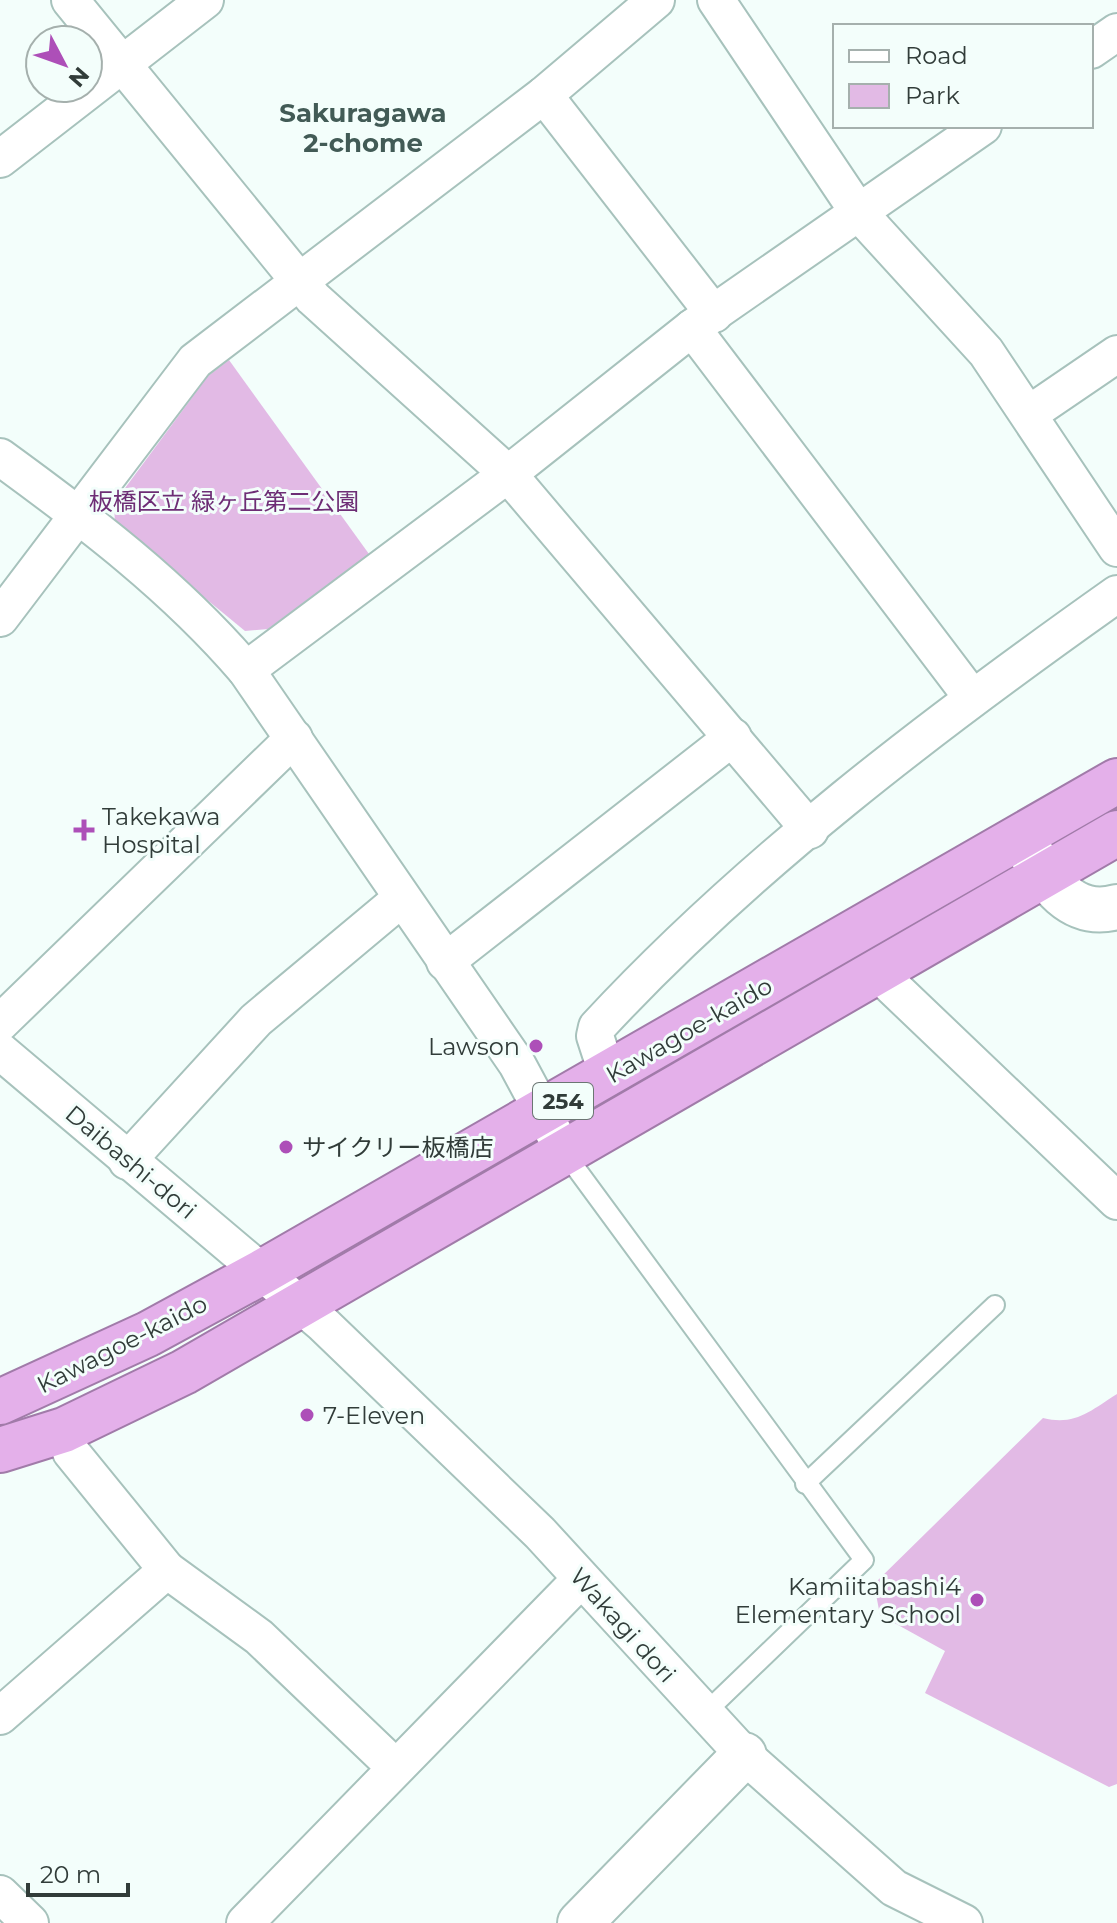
<svg xmlns="http://www.w3.org/2000/svg" width="1117" height="1923" viewBox="0 0 1117 1923" font-family="Montserrat,'Noto Sans JP',sans-serif">
<style>
.green{fill:#e2bae5}
.lines{fill:none;stroke-linecap:round;stroke-linejoin:round}
.service-casing{stroke:#a7c2bc;stroke-width:22}
.minor-casing{stroke:#a7c2bc;stroke-width:40}
.tertiary-casing{stroke:#a7c2bc;stroke-width:48}
.trunk-casing{stroke:#a17ba9;stroke-width:48}
.service{stroke:#fff;stroke-width:18}
.minor{stroke:#fff;stroke-width:36}
.tertiary{stroke:#fff;stroke-width:44}
.trunk{stroke:#e4b0ea;stroke-width:44}
.poi-dot{fill:#ad4fb8;stroke:#f3fefb;stroke-width:3}
.labels{text-anchor:middle;dominant-baseline:central;stroke-width:6;stroke-linejoin:round;paint-order:stroke}
.shield{fill:#f3fefb;stroke:#6b7673;stroke-width:2}
.shield-label{font-size:22px;font-weight:bold;fill:#313c39}
.park-label{font-size:24px;fill:#6d2d75;stroke:#f3fefb}
.poi-label{font-size:24px;fill:#313c39;stroke:#f3fefb;text-anchor:start}
.street-label{font-size:24px;fill:#313c39;stroke:#f3fefb}
.neighbourhood-label{font-size:26px;font-weight:bold;fill:#425b56;stroke:#f3fefb}
</style>
<rect width="100%" height="100%" fill="#f3fefb"/>
<!-- green -->
<g class="green">
<polygon points="229,360 369,554 268,629 245,631 115,524 114,503 208,376"/>
<path d="M1117,1394V1784L1109,1787L925,1693L945,1651L880,1615L874,1584L1043,1418C1075,1426 1090,1411 1117,1394Z"/>
</g>
<g class="lines">
<defs>
<g id="service">
<polyline points="564,1152 864,1560 704,1714"/>
<polyline points="805,1484 995,1305"/>
</g>
<g id="minor">
<polyline points="70,0 313,298 508,474 810,830"/>
<polyline points="716,0 859,213 986,352 1117,548"/>
<polyline points="1091,50 1117,32"/>
<polyline points="544,95 714,314"/>
<polyline points="0,159 205,0"/>
<polyline points="692,328 971,696"/>
<polyline points="1029,414 1117,354"/>
<path d="M0,457C88,521 175,587 246,670L517,1064L554,1133"/>
<polyline points="0,618 195,361 544,95 656,0"/>
<polyline points="246,670 508,474 692,328 983,126"/>
<polyline points="445,962 733,737"/>
<polyline points="877,972 1117,1201"/>
<polyline points="0,1023 294,738"/>
<polyline points="0,1051 323,1324 540,1533 744,1755 894,1888 964,1923"/>
<path d="M608,1076L595,1036L597,1027C748,864 936,722 1117,594"/>
<polyline points="127,1161 256,1020 402,898"/>
<polyline points="167,1570 259,1637 395,1767"/>
<polyline points="0,1716 167,1570 71,1452 64,1430"/>
<polyline points="0,1894 30,1923"/>
<polyline points="245,1923 581,1579"/>
</g>
<g id="tertiary">
<path d="M1024,842C1046,878 1069,920 1117,907"/>
<polyline points="580,1923 744,1755"/>
</g>
<g id="trunk">
<polyline points="0,1402 148,1334 262,1272 1117,781"/>
<polyline points="0,1450 64,1430 184,1372 1117,833"/>
</g>
</defs>
<!-- service casing -->
<use href="#service" class="service-casing"/>
<!-- minor casing -->
<use href="#minor" class="minor-casing"/>
<!-- tertiary casing -->
<use href="#tertiary" class="tertiary-casing"/>
<!-- trunk casing -->
<use href="#trunk" class="trunk-casing"/>
<!-- service -->
<use href="#service" class="service"/>
<!-- minor -->
<use href="#minor" class="minor"/>
<!-- tertiary -->
<use href="#tertiary" class="tertiary"/>
<!-- trunk -->
<use href="#trunk" class="trunk"/>
</g>
<!-- markers -->
<g class="poi-dot">
<path d="M80 818h8v8h8v8h-8v8h-8v-8h-8v-8h8z"/>
<circle cx="536" cy="1046" r="8"/>
<circle cx="286" cy="1147" r="8"/>
<circle cx="307" cy="1415" r="8"/>
<circle cx="977" cy="1600" r="8"/>
</g>
<g class="labels">
<!-- shield labels -->
<rect class="shield" x="533" y="1083" width="60" height="36" rx="6"/>
<g class="shield-label">
<text x="563" y="1101">254</text>
</g>
<!-- park labels -->
<g class="park-label">
<text x="224" y="501">板橋区立 緑ヶ丘第二公園</text>
</g>
<!-- poi labels -->
<g class="poi-label">
<text x="102" y="816">Takekawa<tspan x="102" dy="28">Hospital</tspan></text>
<text x="520" y="1046" text-anchor="end">Lawson</text>
<text x="302" y="1147">サイクリー板橋店</text>
<text x="323" y="1415">7-Eleven</text>
<text x="961" y="1586" text-anchor="end">Kamiitabashi4<tspan x="961" dy="28">Elementary School</tspan></text>
</g>
<!-- street labels -->
<g class="street-label">
<text transform="translate(689 1030) rotate(-30)">Kawagoe-kaido</text>
<text transform="translate(131 1162) rotate(40)">Daibashi-dori</text>
<text transform="translate(122 1344) rotate(-27)">Kawagoe-kaido</text>
<text transform="translate(623 1625) rotate(48)">Wakagi dori</text>
</g>
<!-- neighbourhood labels -->
<g class="neighbourhood-label">
<text x="363" y="113">Sakuragawa<tspan x="363" dy="30">2-chome</tspan></text>
</g>
</g>
<!-- legend -->
<rect x="833" y="24" width="260" height="104" fill="#f3fefb" stroke="#a5b0ad" stroke-width="2"/>
<rect x="849" y="50" width="40" height="12" fill="#ffffff" stroke="#a5b0ad" stroke-width="2"/>
<text x="905" y="64" font-size="24" fill="#313c39">Road</text>
<rect x="849" y="84" width="40" height="24" fill="#e2bae5" stroke="#a5b0ad" stroke-width="2"/>
<text x="905" y="104" font-size="24" fill="#313c39">Park</text>
<!-- north arrow -->
<g transform="translate(64 64) rotate(131)"><circle r="38" fill="#f3fefb" stroke="#a5b0ad" stroke-width="2"/>
<path d="M0-6L14 30L0 20L-14 30Z" fill="#ad4fb8"/>
<text y="-12" font-size="22" font-weight="bold" text-anchor="middle" fill="#313c39">N</text>
</g>
<!-- scale -->
<path d="M28 1883v12h100v-12" fill="none" stroke="#313c39" stroke-width="4"/>
<text x="40" y="1883" font-size="24" fill="#313c39" stroke="#f3fefb" stroke-width="6" paint-order="stroke">20 m</text>
</svg>
